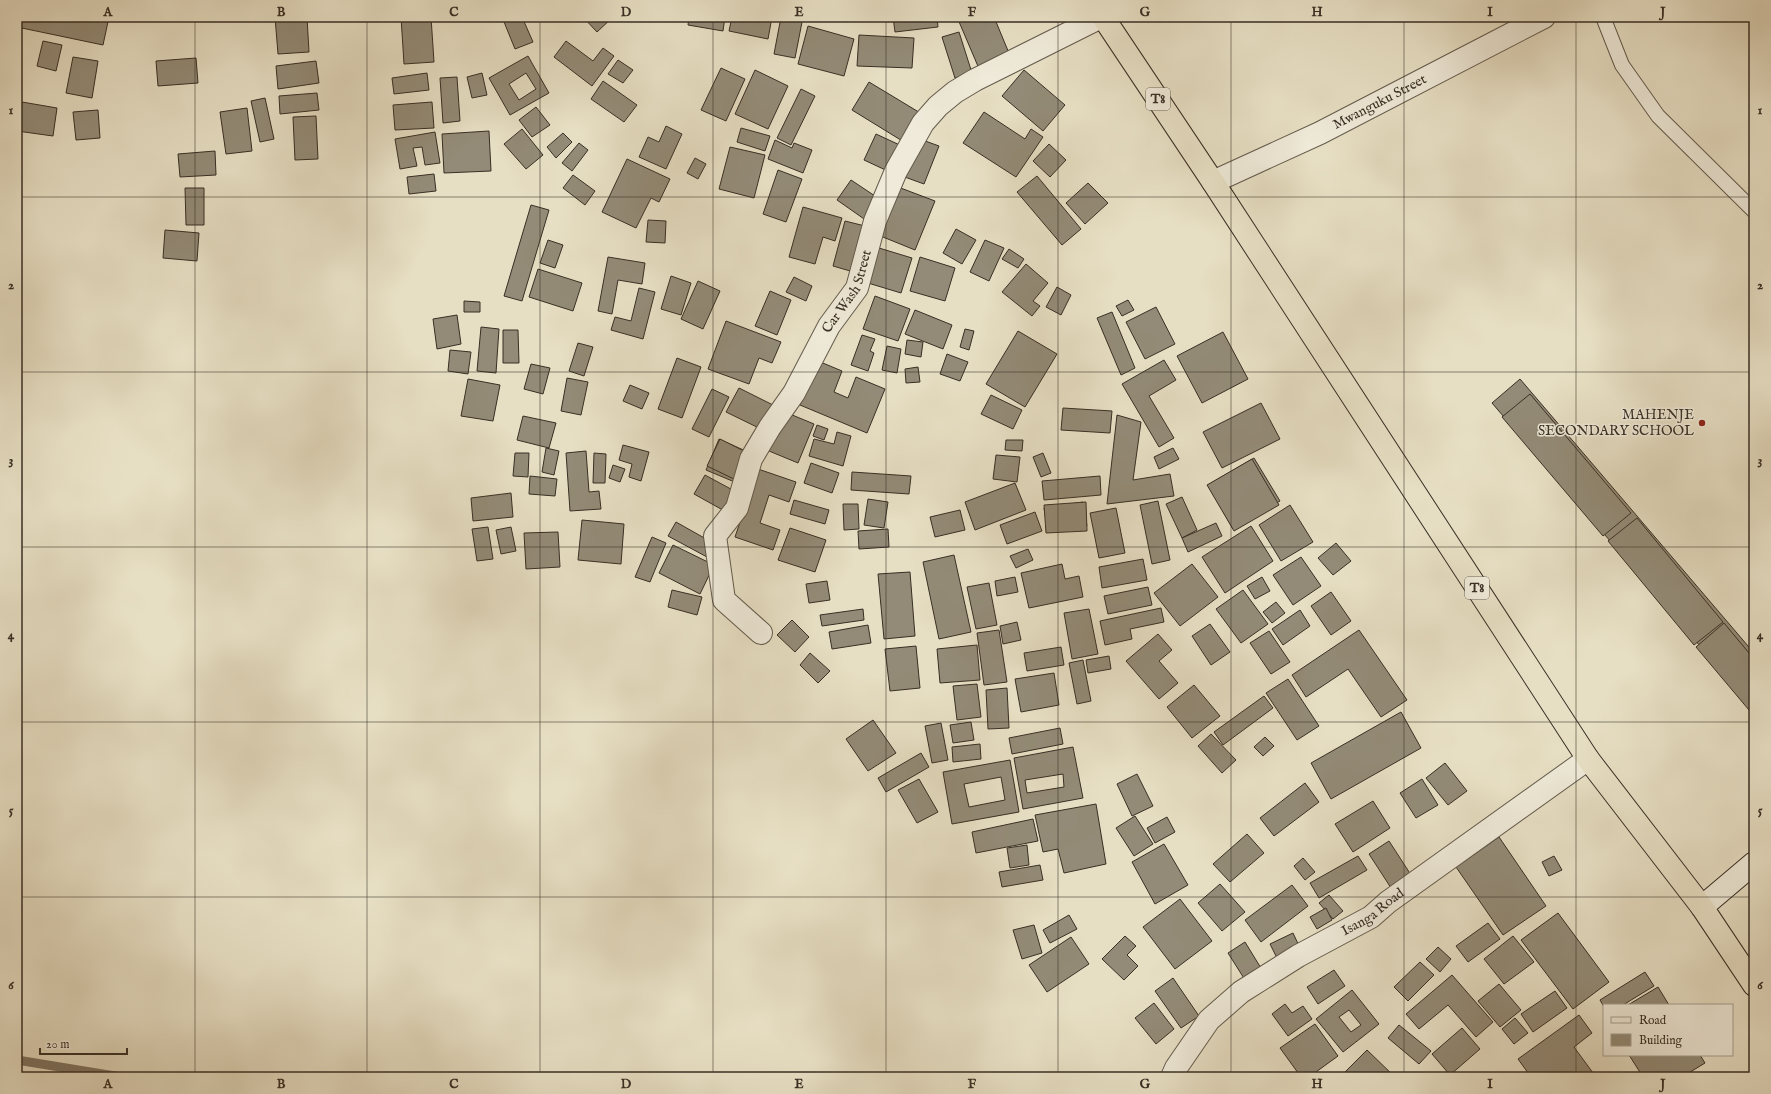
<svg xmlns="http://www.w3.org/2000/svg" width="1771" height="1094" viewBox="0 0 1771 1094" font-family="'IM FELL English',serif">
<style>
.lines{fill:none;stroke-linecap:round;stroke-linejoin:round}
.stream{stroke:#7e7564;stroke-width:9}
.building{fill:#938b77;stroke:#382f24;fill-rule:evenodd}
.lane-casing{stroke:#645b4c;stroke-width:16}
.street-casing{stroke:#645b4c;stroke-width:24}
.secondary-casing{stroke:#382f24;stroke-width:24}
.highway-casing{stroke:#382f24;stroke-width:24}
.lane{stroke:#efead9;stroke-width:14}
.street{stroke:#efead9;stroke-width:22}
.secondary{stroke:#efead9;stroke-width:22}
.highway{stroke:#e7dfc4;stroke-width:22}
.grid{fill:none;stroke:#382f24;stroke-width:1;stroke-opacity:0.55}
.poi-dot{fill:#8f2418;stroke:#efead9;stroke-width:1.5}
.labels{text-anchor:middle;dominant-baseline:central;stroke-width:3;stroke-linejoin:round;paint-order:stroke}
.shield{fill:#efead9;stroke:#6f675a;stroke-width:1}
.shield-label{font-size:13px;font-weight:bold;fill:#382f24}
.street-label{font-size:14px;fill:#382f24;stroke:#efead9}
.poi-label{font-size:14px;fill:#382f24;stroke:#efead9;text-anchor:end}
.neatline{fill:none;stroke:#382f24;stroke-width:1.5}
.grid-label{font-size:13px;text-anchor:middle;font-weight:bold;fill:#382f24}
</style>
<rect width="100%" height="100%" fill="#e7dfc4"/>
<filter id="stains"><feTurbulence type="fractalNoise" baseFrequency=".005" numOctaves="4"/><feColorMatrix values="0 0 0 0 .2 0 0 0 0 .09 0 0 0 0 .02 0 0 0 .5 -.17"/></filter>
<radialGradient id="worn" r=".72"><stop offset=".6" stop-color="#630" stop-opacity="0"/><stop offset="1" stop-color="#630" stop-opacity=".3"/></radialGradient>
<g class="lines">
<!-- stream -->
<polyline class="stream" points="17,1060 121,1077"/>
</g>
<!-- building -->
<g class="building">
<polygon points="17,17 109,17 103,45 17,27"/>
<polygon points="275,17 307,17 309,52 278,54"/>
<polygon points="401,17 431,17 434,62 404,64"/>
<polygon points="502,17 522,17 533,42 515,49"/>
<polygon points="583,17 613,17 597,32"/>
<polygon points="689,17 725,17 723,31 688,25"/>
<polygon points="732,17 772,17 768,39 729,31"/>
<polygon points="781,17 803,17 795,58 774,54"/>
<polygon points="893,17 937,17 938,27 895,32"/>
<polygon points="957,17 994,17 1011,58 980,71"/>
<polygon points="808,26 854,39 844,76 798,64"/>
<polygon points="959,32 972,73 955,78 942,37"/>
<polygon points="859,35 914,38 912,68 857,66"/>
<polygon points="43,41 62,45 56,71 37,66"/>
<polygon points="566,41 593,61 603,48 614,56 592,86 554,57"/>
<path d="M528,56L549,93L510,115L489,78ZM526,73L536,89L519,100L509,84Z"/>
<polygon points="73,57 98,61 92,98 66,93"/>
<polygon points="196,58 198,83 158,86 156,61"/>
<polygon points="618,60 633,70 623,83 608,74"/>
<polygon points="316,61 319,83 278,89 276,66"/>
<polygon points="721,68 745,79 726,121 701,110"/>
<polygon points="755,70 788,86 768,129 735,114"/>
<polygon points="1024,70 1065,105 1043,131 1002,96"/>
<polygon points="427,73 429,90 394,94 392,78"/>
<polygon points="482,73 487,95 472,98 467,77"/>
<polygon points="457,77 460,121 443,123 440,78"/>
<polygon points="603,81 637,105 624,122 591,99"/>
<polygon points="869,82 922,114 904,142 852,110"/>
<polygon points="801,89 815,96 791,145 777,138"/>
<polygon points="317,93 319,110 280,114 279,96"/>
<polygon points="265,98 274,139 260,142 251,101"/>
<polygon points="22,102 57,108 53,136 17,131"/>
<polygon points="432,102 434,128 395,130 393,105"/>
<polygon points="536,107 550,125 532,137 519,120"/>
<polygon points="247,108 252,151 226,154 220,112"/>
<polygon points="98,110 100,138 76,140 73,112"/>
<polygon points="984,112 1025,139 1031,129 1043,137 1016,177 963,143"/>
<polygon points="316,116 318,159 295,160 293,117"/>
<polygon points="666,126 682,134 666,169 639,157 648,137 659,142"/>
<polygon points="741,128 770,136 765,151 737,142"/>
<polygon points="522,129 543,155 526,169 504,144"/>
<polygon points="489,131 491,171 444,173 442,134"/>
<polygon points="435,132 440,163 425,165 422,147 413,148 417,166 400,169 395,139"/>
<polygon points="563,133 572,142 556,158 547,147"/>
<polygon points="876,134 904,147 892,173 864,160"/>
<polygon points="917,138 939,146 924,184 902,176"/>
<polygon points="775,140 792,148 794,143 812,150 803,173 768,159"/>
<polygon points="579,143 588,150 572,171 562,163"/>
<polygon points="1049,144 1066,160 1050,177 1033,161"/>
<polygon points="730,147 765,155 754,198 719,189"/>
<polygon points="215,151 216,175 180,177 178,154"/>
<polygon points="695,158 706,164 698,179 687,173"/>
<polygon points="627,159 670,179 659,202 651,198 636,228 602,212"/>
<polygon points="778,170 802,179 786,222 763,214"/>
<polygon points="434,174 436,191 409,194 407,177"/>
<polygon points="573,175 595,191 585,205 563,188"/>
<polygon points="1037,176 1081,229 1062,245 1017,192"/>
<polygon points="851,180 881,200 867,221 837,200"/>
<polygon points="1088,183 1108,203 1085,224 1066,203"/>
<polygon points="898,187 935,201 915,250 878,235"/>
<polygon points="185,188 204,188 204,225 186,225"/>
<polygon points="531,205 549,210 522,301 504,296"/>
<polygon points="803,207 842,218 835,241 823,237 815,264 789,257"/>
<polygon points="648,220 666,221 665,243 646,242"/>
<polygon points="845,221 869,227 857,273 833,266"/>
<polygon points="956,229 976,240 962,264 943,253"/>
<polygon points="165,230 199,233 197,261 163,258"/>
<polygon points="548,240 563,245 555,268 540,263"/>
<polygon points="985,240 1004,248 989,281 970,272"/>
<polygon points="879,248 912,258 901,293 868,283"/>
<polygon points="1009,249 1024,259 1018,268 1002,259"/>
<polygon points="608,257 645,263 642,284 618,280 612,314 598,311"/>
<polygon points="920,257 955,268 945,301 910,291"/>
<polygon points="1026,264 1048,283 1033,301 1040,306 1032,316 1002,292"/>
<polygon points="538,269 582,283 573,311 529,297"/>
<polygon points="671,276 691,283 681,315 661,309"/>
<polygon points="794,277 812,286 806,301 786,292"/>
<polygon points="698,281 720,291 703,329 681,319"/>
<polygon points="1057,287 1071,295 1061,315 1046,307"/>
<polygon points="639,288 655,292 643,339 611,330 615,317 631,321"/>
<polygon points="770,291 791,300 777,335 755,326"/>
<polygon points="875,296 910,309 898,341 863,329"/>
<polygon points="1128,300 1134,310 1122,316 1116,306"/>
<polygon points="464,301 480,302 480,312 464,312"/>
<polygon points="1156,307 1175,344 1145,359 1126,322"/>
<polygon points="915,310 952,325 943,349 905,334"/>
<polygon points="1112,312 1135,368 1121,375 1097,318"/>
<polygon points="457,315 461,344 437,349 433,319"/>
<polygon points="726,321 781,342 772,363 759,358 749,384 708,369"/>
<polygon points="481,327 499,329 496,373 477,371"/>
<polygon points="965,329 974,331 969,350 960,347"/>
<polygon points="503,330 518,330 519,363 503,363"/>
<polygon points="1018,331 1057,354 1025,407 986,384"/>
<polygon points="1223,332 1248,379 1202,403 1177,356"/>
<polygon points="862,335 875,339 870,351 874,353 868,371 851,365"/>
<polygon points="907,340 923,342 921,357 905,354"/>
<polygon points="578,343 593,347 584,376 569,371"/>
<polygon points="887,346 901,349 897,373 882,370"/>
<polygon points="450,350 471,352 468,374 448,371"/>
<polygon points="947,354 968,362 960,381 940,374"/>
<polygon points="677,358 701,367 682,418 658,409"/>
<polygon points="1164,360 1176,380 1149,396 1174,438 1159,447 1122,384"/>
<polygon points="818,361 842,371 834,392 848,398 856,377 885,389 867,433 800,405"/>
<polygon points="531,364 550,368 543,394 524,389"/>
<polygon points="918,367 920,382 906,383 905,369"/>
<polygon points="567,378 588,382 581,415 561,411"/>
<polygon points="468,379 500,385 493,421 461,416"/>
<polygon points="1520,379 1754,653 1754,709 1492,403"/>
<polygon points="630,385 649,393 642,409 623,401"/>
<polygon points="739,388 775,406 763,430 726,412"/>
<polygon points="712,389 729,397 709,437 692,429"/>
<polygon points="1530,394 1631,513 1603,536 1502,417"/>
<polygon points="991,395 1022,410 1013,429 981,414"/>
<polygon points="1261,403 1280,439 1222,468 1203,432"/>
<polygon points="1063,408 1112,411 1110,433 1061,430"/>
<polygon points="785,412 814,424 798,463 769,451"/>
<polygon points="1117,415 1141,422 1133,480 1170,474 1174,496 1107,504"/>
<polygon points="523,416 556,423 549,448 517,440"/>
<polygon points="817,425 828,429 824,440 813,436"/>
<polygon points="837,432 851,436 843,466 809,456 814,439 834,444"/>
<polygon points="719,439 750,453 737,483 706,470"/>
<polygon points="720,439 750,454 736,480 707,466"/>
<polygon points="1006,440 1023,440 1022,451 1005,450"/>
<polygon points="623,445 649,452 641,481 629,477 632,464 619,460"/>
<polygon points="546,448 559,451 554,475 542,472"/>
<polygon points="1173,448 1179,459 1159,469 1154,457"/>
<polygon points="586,451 589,492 599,491 601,509 570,511 566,453"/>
<polygon points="515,453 529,453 528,477 513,476"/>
<polygon points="594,453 606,454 605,483 593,483"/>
<polygon points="1043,453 1051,473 1041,477 1033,457"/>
<polygon points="996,455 1020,457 1017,482 993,479"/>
<polygon points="1254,458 1280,501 1233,529 1208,485"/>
<polygon points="1252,459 1279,505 1234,531 1207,485"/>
<polygon points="811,463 839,473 832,493 804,483"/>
<polygon points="613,465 625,469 620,482 609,478"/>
<polygon points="758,469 796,482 789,502 769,495 760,523 780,530 773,550 735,537"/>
<polygon points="852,472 911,476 909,494 851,490"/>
<polygon points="705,475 740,494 730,514 694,494"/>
<polygon points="530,476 557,479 555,496 529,494"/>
<polygon points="1100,476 1101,495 1044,500 1042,481"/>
<polygon points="1015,483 1026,510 975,530 965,502"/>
<polygon points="511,493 513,517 473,521 471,498"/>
<polygon points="1182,497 1197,530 1182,538 1166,504"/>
<polygon points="868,499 888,502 884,528 864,525"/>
<polygon points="794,500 829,510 825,524 790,514"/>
<polygon points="1158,501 1170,560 1152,564 1140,505"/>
<polygon points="1083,502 1087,526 1048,532 1044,508"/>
<polygon points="1086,502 1087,531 1046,533 1044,505"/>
<polygon points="843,504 858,504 859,529 844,530"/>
<polygon points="1290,505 1313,542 1281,561 1259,525"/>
<polygon points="1116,508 1125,553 1099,558 1090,513"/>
<polygon points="960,510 965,530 935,537 930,517"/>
<polygon points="1035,512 1042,531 1007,544 1000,525"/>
<polygon points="1637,518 1723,622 1694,645 1608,541"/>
<polygon points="582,520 624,524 621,564 578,560"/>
<polygon points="676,522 715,544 707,557 668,536"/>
<polygon points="1216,523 1222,536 1188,552 1182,538"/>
<polygon points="1251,526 1273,561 1225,593 1202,557"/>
<polygon points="488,527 493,559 477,561 472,529"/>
<polygon points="511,527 516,551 501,554 496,530"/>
<polygon points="790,528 826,540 815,572 778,560"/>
<polygon points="888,529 889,547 859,549 858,531"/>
<polygon points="558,532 560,567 526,569 524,533"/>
<polygon points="652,537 666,543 650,582 635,577"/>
<polygon points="1336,543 1351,561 1333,575 1318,558"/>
<polygon points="673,545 714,565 700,594 659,573"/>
<polygon points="1028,549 1033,560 1016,568 1010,556"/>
<polygon points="954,555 971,632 939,639 923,562"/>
<polygon points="1301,557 1321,586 1293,605 1273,575"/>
<polygon points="1143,559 1147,580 1102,588 1099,567"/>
<polygon points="1062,564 1065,579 1079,576 1083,597 1029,608 1021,573"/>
<polygon points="1192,564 1218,597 1180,626 1154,593"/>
<polygon points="910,572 915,636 884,639 878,574"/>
<polygon points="1015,577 1018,592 997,596 995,581"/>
<polygon points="1262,577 1270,591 1255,599 1247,586"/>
<polygon points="827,581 830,600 809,603 806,584"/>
<polygon points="989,583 997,625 976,629 967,587"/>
<polygon points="1148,587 1152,605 1108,614 1104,596"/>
<polygon points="672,590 702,597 697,615 668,607"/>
<polygon points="1243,590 1268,624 1241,643 1216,609"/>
<polygon points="1331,592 1351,621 1331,635 1311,606"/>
<polygon points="1276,602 1285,613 1272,623 1263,612"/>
<polygon points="1161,608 1164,622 1130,629 1132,639 1105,645 1100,621"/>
<polygon points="863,609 864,620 822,626 820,615"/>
<polygon points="1089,609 1098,654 1072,659 1064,613"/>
<polygon points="1300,610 1310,626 1283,645 1272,629"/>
<polygon points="792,620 809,637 795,652 777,635"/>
<polygon points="1017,622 1021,640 1003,644 1000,626"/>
<polygon points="1724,623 1754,659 1754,716 1696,647"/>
<polygon points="1210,624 1230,652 1211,665 1192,636"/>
<polygon points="868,625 871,643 832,649 829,632"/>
<polygon points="999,630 1007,682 984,685 977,633"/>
<polygon points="1359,630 1407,700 1381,717 1348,669 1306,697 1292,675"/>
<polygon points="1269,631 1290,662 1271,674 1250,643"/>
<polygon points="1158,634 1172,650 1159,661 1178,683 1159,699 1126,661"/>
<polygon points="977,645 980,680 940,683 937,649"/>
<polygon points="916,646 920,688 890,691 885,649"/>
<polygon points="1061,647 1064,665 1027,671 1024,653"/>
<polygon points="810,653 830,671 818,683 800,665"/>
<polygon points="1109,656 1111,669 1088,673 1086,660"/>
<polygon points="1083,660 1091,701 1077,704 1069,663"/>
<polygon points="1054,673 1059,705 1021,712 1015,679"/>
<polygon points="1288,679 1319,726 1297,740 1266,693"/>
<polygon points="977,684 981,717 957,720 953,686"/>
<polygon points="1194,685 1220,716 1192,738 1167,707"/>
<polygon points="1007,688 1009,728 988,729 986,690"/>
<polygon points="1264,696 1273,708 1223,745 1214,732"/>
<polygon points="1401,712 1421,748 1331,799 1311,763"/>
<polygon points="873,720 896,753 868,771 846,739"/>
<polygon points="971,722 974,740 953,743 950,725"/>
<polygon points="941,723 948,760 932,763 925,726"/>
<polygon points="1060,728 1063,744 1012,754 1009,738"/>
<polygon points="1211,734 1236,760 1222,773 1198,746"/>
<polygon points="1265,737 1274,746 1263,756 1254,747"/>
<polygon points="980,744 981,759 953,762 952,747"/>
<path d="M1073,747L1083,798L1023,809L1014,758ZM1063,774L1064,787L1027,793L1025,780Z"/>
<polygon points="921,753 929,767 886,792 878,778"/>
<path d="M1010,760L1019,812L952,824L943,772ZM1001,777L1005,800L969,807L964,784Z"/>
<polygon points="1445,763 1467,791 1448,805 1426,778"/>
<polygon points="1137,774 1153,806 1132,816 1117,784"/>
<polygon points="919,779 938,812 917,823 898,790"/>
<polygon points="1422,779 1438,805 1416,818 1400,793"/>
<polygon points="1305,783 1319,802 1274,836 1260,818"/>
<polygon points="1373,801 1390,828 1353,852 1335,824"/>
<polygon points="1096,804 1106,864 1064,873 1058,849 1043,852 1035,815"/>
<polygon points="1135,816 1153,844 1134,856 1116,828"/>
<polygon points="1167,817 1175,832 1155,843 1147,828"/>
<polygon points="1033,819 1038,841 976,853 972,832"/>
<polygon points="1247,834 1264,853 1230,882 1213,864"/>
<polygon points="1499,837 1546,906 1503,935 1456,867"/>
<polygon points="1389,841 1413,878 1393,891 1369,854"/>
<polygon points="1164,844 1188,885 1155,904 1132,862"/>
<polygon points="1027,845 1029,865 1010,868 1007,848"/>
<polygon points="1358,856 1367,870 1319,898 1310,883"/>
<polygon points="1554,856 1562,870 1549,876 1542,862"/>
<polygon points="1303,858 1315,872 1305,880 1294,866"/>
<polygon points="1040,865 1043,880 1002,887 999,872"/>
<polygon points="1220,884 1245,912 1222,931 1198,903"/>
<polygon points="1292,885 1308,906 1261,942 1245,920"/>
<polygon points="1329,895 1343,911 1333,919 1319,903"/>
<polygon points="1180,899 1212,941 1175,969 1143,927"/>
<polygon points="1326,908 1332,920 1317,929 1310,917"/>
<polygon points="1558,913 1609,982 1573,1009 1521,940"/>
<polygon points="1069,915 1077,929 1050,943 1043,930"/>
<polygon points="1488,923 1500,939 1468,962 1456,946"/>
<polygon points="1034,925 1042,953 1022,959 1013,930"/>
<polygon points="1293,933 1300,948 1277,958 1270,944"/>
<polygon points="1125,936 1136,946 1127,955 1138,966 1124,980 1102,959"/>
<polygon points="1513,936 1534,962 1504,984 1484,959"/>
<polygon points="1071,937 1089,964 1047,992 1029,965"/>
<polygon points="1245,942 1264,973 1247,983 1228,953"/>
<polygon points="1438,947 1451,959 1440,972 1426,959"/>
<polygon points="1420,962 1434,975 1408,1001 1394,987"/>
<polygon points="1334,970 1345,986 1318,1004 1307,987"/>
<polygon points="1645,972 1654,986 1623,1005 1604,1005 1604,1007 1600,1000"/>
<polygon points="1452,975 1493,1022 1476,1037 1448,1005 1419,1029 1406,1014"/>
<polygon points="1173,978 1199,1016 1181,1028 1155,991"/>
<polygon points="1499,984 1521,1010 1500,1027 1478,1001"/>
<polygon points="1658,987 1669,1005 1628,1005"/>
<path d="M1352,990L1379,1024L1343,1052L1316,1019ZM1349,1010L1361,1025L1351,1032L1339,1017Z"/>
<polygon points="1555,991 1567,1008 1533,1032 1521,1014"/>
<polygon points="1154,1003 1174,1029 1156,1044 1135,1018"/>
<polygon points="1285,1004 1292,1013 1303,1006 1312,1019 1288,1036 1272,1014"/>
<polygon points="1579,1015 1592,1033 1574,1047 1596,1077 1531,1077 1518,1059"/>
<polygon points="1515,1018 1528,1033 1514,1044 1502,1029"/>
<polygon points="1315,1024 1338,1056 1309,1077 1301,1077 1280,1048"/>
<polygon points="1399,1025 1431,1051 1419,1064 1388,1038"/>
<polygon points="1462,1028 1480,1049 1450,1075 1432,1054"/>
<polygon points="1367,1050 1395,1077 1346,1077 1343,1074"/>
<polygon points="1629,1055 1700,1055 1705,1063 1682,1077 1643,1077"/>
<polygon points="1707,1073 1710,1077 1701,1077"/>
</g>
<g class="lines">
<defs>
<polyline id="lane" points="1603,17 1622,65 1658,116 1754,211"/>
<g id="street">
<path id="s1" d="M1213,182L1320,133L1544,17"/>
<path id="s2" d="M761,633L724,600L715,536L737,508L751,459L770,427L794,393L829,326L857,288L875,221L896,171L923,123L938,106L955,92L975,80L1101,17"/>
<path id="s3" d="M1172,1077L1176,1068L1209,1020L1241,992L1298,956L1371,917L1388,902L1588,759"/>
</g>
<polyline id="secondary" points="1702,907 1754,863"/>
<polyline id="highway" points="1103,17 1213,182 1588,759 1702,907 1754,985"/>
</defs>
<!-- lane casing -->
<use href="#lane" class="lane-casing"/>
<!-- street casing -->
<use href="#street" class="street-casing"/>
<!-- secondary casing -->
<use href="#secondary" class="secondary-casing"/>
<!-- highway casing -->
<use href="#highway" class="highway-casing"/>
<!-- lane -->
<use href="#lane" class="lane"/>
<!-- street -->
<use href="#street" class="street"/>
<!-- secondary -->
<use href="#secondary" class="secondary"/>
<!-- highway -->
<use href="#highway" class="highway"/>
</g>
<!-- grid -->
<path class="grid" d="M195,17V1077M367,17V1077M540,17V1077M713,17V1077M886,17V1077M1058,17V1077M1231,17V1077M1404,17V1077M1576,17V1077M17,197H1754M17,372H1754M17,547H1754M17,722H1754M17,897H1754"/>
<!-- markers -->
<circle class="poi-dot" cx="1702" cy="423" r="4"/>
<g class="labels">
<!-- shield labels -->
<g class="shield">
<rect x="1146" y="88" width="24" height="22" rx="3"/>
<rect x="1465" y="577" width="24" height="22" rx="3"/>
</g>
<g class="shield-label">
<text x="1158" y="99">T8</text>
<text x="1477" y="588">T8</text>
</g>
<!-- street labels -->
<g class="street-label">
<text stroke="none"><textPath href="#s1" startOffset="185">Mwanguku Street</textPath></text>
<text stroke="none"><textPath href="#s2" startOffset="395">Car Wash Street</textPath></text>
<text stroke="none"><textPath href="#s3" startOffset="265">Isanga Road</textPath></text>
</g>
<!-- poi labels -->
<g class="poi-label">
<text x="1694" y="415">MAHENJE<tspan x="1694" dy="16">SECONDARY SCHOOL</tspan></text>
</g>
</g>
<!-- margin -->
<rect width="1771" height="1094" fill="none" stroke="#e7dfc4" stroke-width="44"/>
<!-- legend -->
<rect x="1603" y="1004" width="130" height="52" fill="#efead9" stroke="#a69f91"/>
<rect x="1611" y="1017" width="20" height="6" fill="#efead9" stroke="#a69f91"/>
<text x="1639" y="1024" font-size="12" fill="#382f24">Road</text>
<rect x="1611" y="1034" width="20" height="12" fill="#938b77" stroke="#a69f91"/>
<text x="1639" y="1044" font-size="12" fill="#382f24">Building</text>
<!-- scale -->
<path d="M40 1048v6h87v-6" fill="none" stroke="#382f24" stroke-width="2"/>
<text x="46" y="1048" font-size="12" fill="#382f24" stroke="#efead9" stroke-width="3" paint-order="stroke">20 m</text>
<rect x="22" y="22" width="1727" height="1050" class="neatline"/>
<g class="grid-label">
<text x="108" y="16">A</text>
<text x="281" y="16">B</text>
<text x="454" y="16">C</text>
<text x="626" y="16">D</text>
<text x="799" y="16">E</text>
<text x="972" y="16">F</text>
<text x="1145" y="16">G</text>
<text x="1317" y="16">H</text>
<text x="1490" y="16">I</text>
<text x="1663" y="16">J</text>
<text x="11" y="114">1</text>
<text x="1760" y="114">1</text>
<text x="11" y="289">2</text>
<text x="1760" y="289">2</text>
<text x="11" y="464">3</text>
<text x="1760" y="464">3</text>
<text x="11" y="639">4</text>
<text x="1760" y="639">4</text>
<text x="11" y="814">5</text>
<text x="1760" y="814">5</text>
<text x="11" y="989">6</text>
<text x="1760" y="989">6</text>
<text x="108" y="1088">A</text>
<text x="281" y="1088">B</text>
<text x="454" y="1088">C</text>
<text x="626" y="1088">D</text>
<text x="799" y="1088">E</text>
<text x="972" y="1088">F</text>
<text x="1145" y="1088">G</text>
<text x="1317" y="1088">H</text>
<text x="1490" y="1088">I</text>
<text x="1663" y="1088">J</text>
</g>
<rect width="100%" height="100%" filter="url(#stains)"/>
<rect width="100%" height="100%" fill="url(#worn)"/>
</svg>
